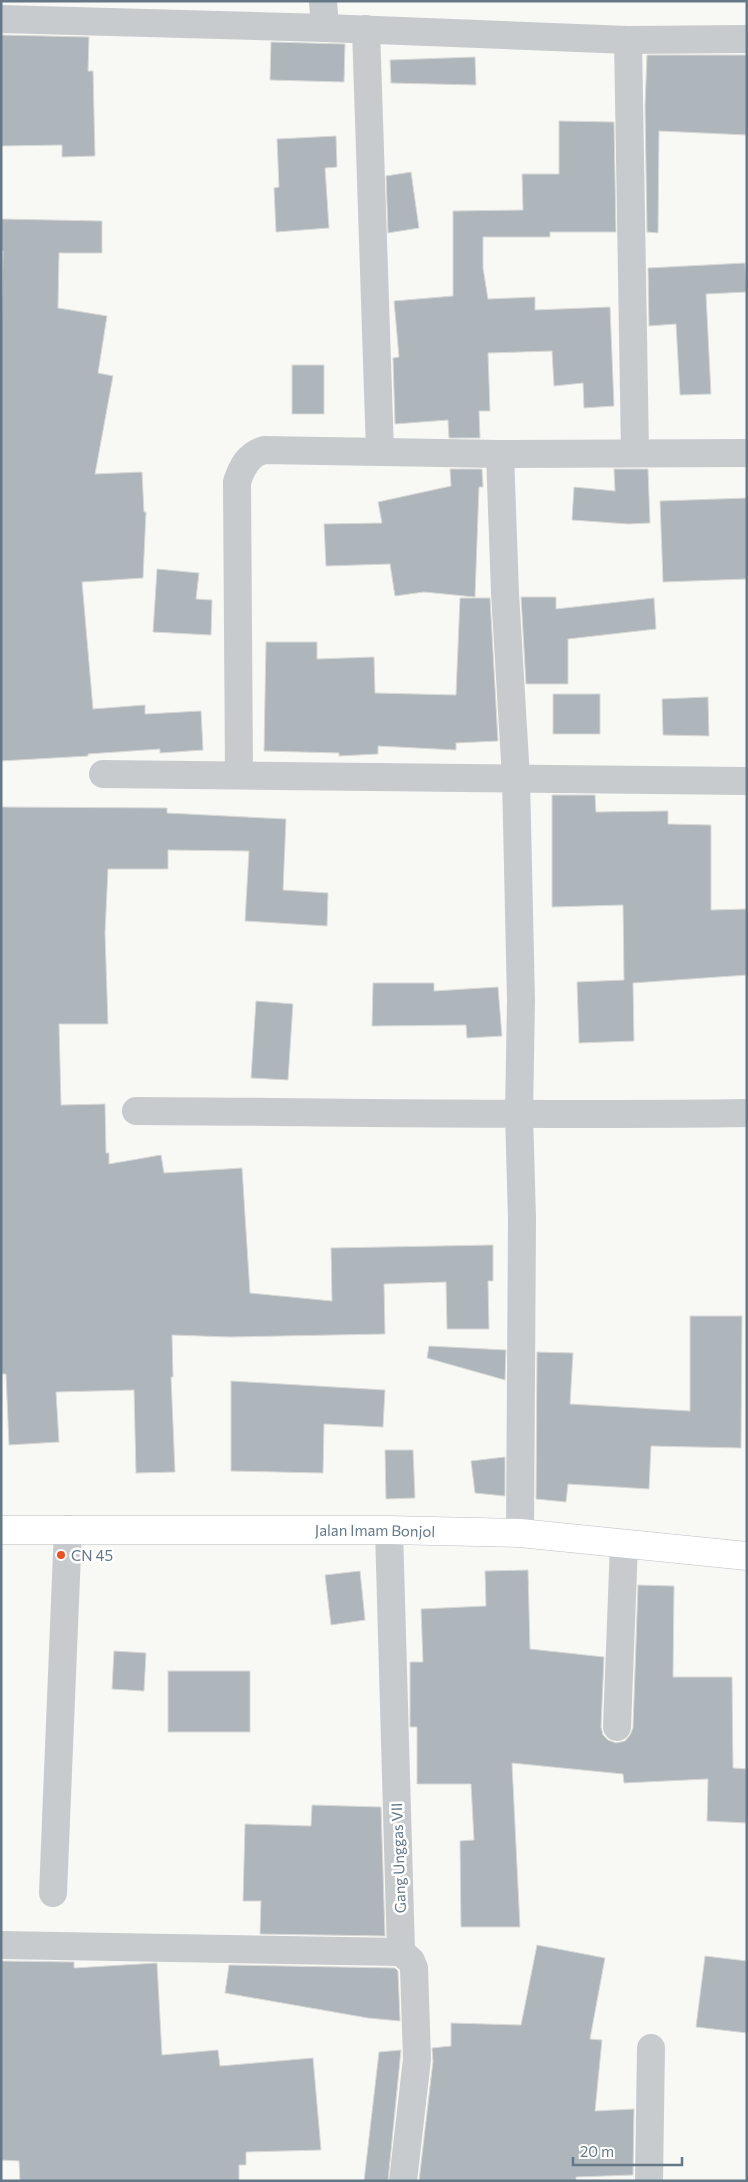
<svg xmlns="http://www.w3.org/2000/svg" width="748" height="2182" viewBox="0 0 748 2182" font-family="Commissioner,sans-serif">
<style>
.building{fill:#aeb6bc;stroke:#d9d9d7}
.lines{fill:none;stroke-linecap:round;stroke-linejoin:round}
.major-casing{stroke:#babec2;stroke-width:29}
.minor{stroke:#c7cbce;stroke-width:28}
.major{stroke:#fff;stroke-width:28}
.poi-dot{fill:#ec5121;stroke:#fff;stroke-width:2}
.labels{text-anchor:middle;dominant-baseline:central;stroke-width:5;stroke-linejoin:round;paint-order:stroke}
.street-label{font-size:15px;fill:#657887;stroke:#fff}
.poi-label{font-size:15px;fill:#657887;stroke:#fff;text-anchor:start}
</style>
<rect width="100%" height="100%" fill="#f8f8f5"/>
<!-- building -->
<g class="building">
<polygon points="1,35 89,37 88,71 93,71 95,156 62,157 62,145 1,146"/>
<polygon points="271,42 345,44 344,82 270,80"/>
<polygon points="647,55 747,55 747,135 659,131 658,233 647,232 645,106"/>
<polygon points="475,57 476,85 391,83 390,60"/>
<polygon points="559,121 614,122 616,232 550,232 550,237 483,237 483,268 488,299 535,297 535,310 610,307 614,406 584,408 583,383 554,386 552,351 488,353 490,411 479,411 480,438 449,438 448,420 395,424 393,358 399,357 394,301 453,296 453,211 523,210 522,174 559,174"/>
<polygon points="336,136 337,167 325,168 329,228 276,232 274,188 279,187 277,139"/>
<polygon points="411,172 419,228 388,233 386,176"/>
<polygon points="1,219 102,221 102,253 59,253 58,308 107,316 98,373 113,376 95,474 142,472 144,512 146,512 143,578 82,582 93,709 145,705 145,714 201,711 203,750 160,753 160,749 88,754 88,756 1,761 1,346 3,251 1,251"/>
<polygon points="745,263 747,292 706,294 711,394 680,395 676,324 649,326 648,268"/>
<rect x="292" y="365" width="32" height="49"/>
<polygon points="450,469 482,469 483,487 479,487 475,597 424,592 395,596 390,564 326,566 324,524 382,523 378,502 451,486"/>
<polygon points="614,469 648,469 650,523 628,524 572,520 574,487 615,491"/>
<polygon points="747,498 747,579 663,582 660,501"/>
<polygon points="157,569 199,573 196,599 212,600 211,635 153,632"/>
<polygon points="521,597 556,597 556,609 654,598 656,629 568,639 568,684 526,684"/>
<polygon points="460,598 490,598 498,741 456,743 456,750 378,746 378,754 339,756 339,753 264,751 266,642 317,642 317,659 374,657 375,693 456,695"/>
<rect x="553" y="694" width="47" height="40"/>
<polygon points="708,697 709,736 663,735 662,699"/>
<polygon points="552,795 595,795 596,812 668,811 668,824 711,825 711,910 747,909 747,975 633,983 634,1041 579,1043 577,982 624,980 623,905 552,907"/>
<polygon points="1,807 167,808 167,813 286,819 283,890 328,893 327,926 245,921 249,851 168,850 168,869 108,869 105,933 108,1024 59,1024 61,1105 105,1104 106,1153 109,1153 109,1164 161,1155 164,1173 242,1168 250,1293 332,1301 331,1248 493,1245 493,1281 488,1281 489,1329 447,1329 446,1282 384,1284 385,1334 230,1337 172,1335 173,1377 171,1377 175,1472 136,1473 134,1390 56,1392 59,1442 9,1445 6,1374 1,1374"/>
<polygon points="373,983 434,983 434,991 498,987 502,1036 467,1038 466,1025 372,1026"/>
<polygon points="256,1001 293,1004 288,1080 251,1078"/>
<polygon points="690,1316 742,1316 741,1448 651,1446 649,1489 568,1484 566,1502 536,1499 537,1352 573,1353 570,1404 690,1411"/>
<polygon points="429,1346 506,1350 505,1380 427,1358"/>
<polygon points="231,1381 385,1390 383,1427 324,1424 323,1473 231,1471"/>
<polygon points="385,1450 413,1450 415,1498 386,1499"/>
<polygon points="505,1457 505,1496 475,1493 471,1461"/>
<polygon points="528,1570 530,1649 604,1657 601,1727 603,1735 608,1740 616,1743 625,1741 630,1735 633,1728 638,1585 674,1586 673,1677 732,1677 733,1768 747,1769 747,1823 707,1821 708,1779 624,1783 623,1774 512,1763 520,1927 461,1927 460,1841 474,1840 471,1784 417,1784 417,1727 410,1727 410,1662 423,1662 421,1609 486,1606 485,1571"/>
<polygon points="360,1571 365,1620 331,1625 325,1575"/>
<polygon points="114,1651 146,1653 144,1691 112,1689"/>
<rect x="168" y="1671" width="82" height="61"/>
<polygon points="312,1805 381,1807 385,1936 260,1934 261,1901 243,1901 245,1824 311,1826"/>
<polygon points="537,1945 605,1958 590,2039 602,2040 595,2111 634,2109 633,2175 576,2177 576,2181 419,2181 433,2061 432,2048 451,2046 451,2023 521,2025"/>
<polygon points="705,1956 747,1961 747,2033 696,2027"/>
<polygon points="1,1961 74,1962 74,1968 157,1963 162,2055 218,2050 220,2066 313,2058 321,2150 246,2152 246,2165 239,2165 239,2181 20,2181 19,2161 1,2160"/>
<polygon points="229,1965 395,1968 398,1971 400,2021 368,2018 225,1993"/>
<polygon points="401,2050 388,2181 364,2181 379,2052"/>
</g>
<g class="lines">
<defs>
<g id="major">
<path id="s1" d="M1,1530H389L520,1533L747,1556"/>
</g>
</defs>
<!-- major casing -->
<use href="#major" class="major-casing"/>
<!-- minor -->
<g class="minor">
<polyline points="323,1 325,28"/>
<polyline points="1,19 325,28 628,40 747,39"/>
<polyline points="366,29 380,452"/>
<polyline points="628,40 635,452"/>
<polyline points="500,454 505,593 516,778 521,1001 519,1113 522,1219 520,1533"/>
<polyline points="103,774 747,781"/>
<path d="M239,774L237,482C242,467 248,455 264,450L500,454L747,453"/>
<path d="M136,1111C340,1112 543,1116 747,1113"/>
<polyline points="389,1530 401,1952"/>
<polyline points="617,1727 624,1544"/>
<polyline points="53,1893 68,1529"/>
<polyline points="1,1945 401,1952"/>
<polyline points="401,1952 411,1961 414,1968 417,2059 403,2181"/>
<polyline points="649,2181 651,2048"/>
</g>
<!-- major -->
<use href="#major" class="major"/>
</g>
<!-- markers -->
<circle class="poi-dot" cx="61" cy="1555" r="5"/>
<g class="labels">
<!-- street labels -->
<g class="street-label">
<text stroke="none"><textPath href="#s1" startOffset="374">Jalan Imam Bonjol</textPath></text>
<text transform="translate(398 1858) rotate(-92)">Gang Unggas VII</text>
</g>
<!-- poi labels -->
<g class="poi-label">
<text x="71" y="1555">CN 45</text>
</g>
</g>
<!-- border -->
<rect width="748" height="2182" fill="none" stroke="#657887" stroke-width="5"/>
<!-- scale -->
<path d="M573 2157v8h109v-8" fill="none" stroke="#657887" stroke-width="2.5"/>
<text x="580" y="2157" font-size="15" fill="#657887" stroke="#ffffff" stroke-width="4" paint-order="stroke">20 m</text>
</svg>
